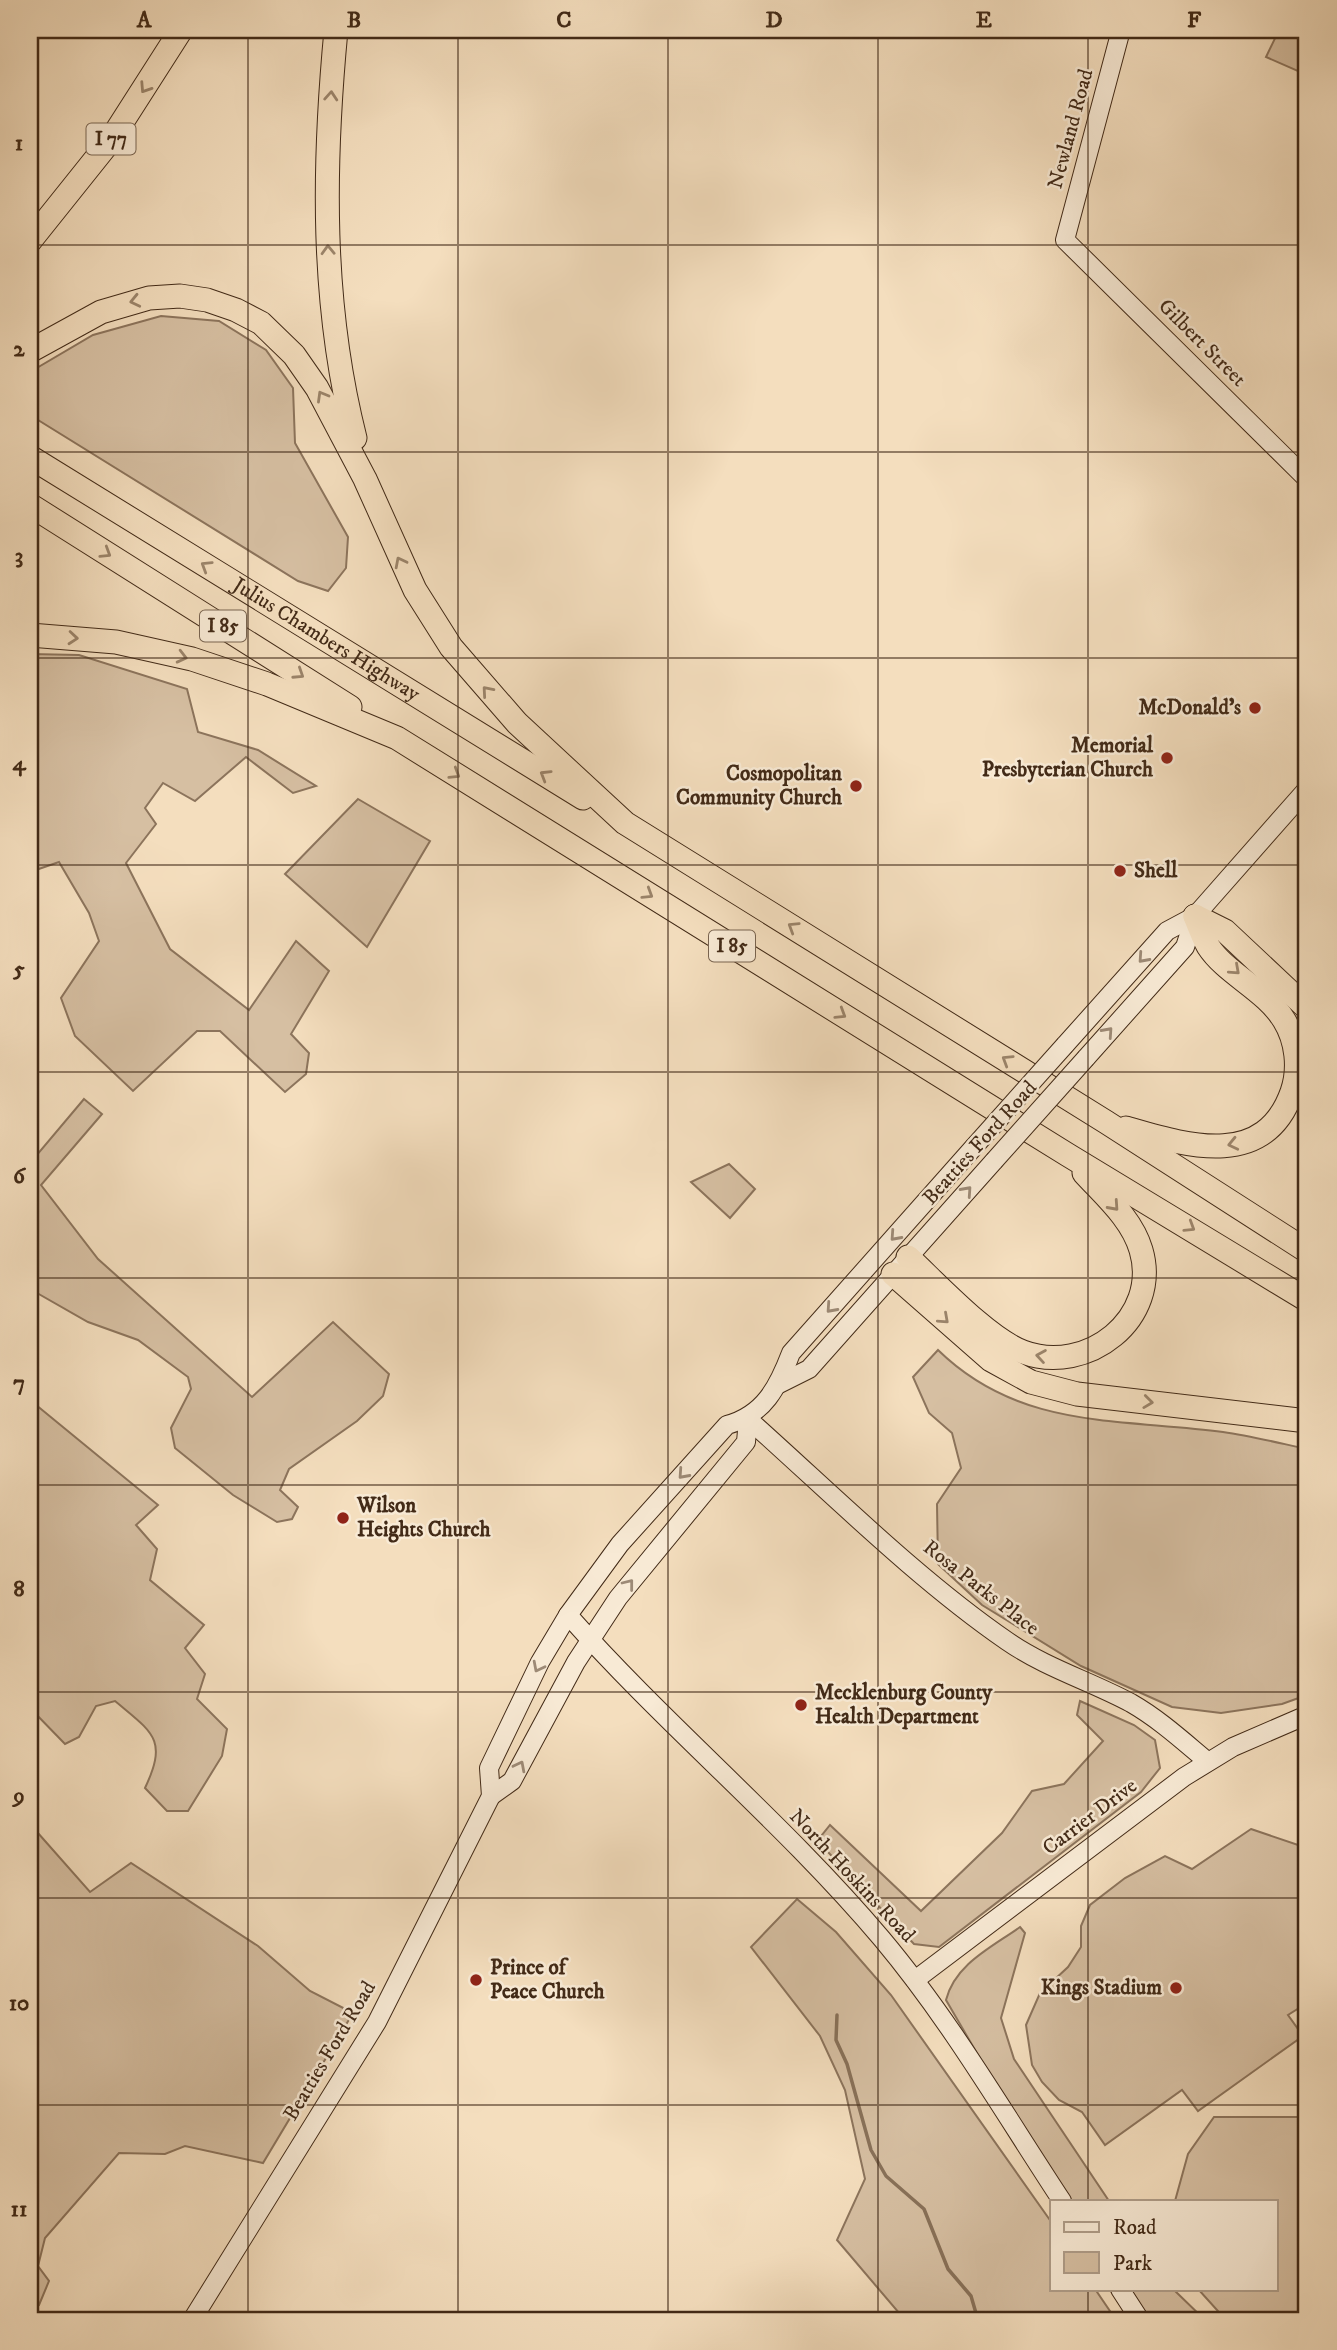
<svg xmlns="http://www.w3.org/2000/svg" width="1337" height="2350" viewBox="0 0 1337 2350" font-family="'IM FELL DW Pica',serif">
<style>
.green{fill:#d6bfa2;stroke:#8c745c;stroke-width:2}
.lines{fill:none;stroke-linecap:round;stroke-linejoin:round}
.stream{stroke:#887159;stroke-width:3.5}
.secondary-casing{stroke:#422a17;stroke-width:20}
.highway-casing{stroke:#422a17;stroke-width:25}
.secondary{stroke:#f8ead5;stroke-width:18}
.highway{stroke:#f4debe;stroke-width:23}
.secondary-bridge-casing{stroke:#422a17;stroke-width:20;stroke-linecap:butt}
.secondary-bridge{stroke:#f8ead5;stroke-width:18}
.oneway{stroke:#9b846a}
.oneway2{stroke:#9d8a76}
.grid{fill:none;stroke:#422a17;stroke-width:2;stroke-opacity:0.55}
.poi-dot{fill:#8f2418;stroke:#f8ead5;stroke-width:2.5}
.labels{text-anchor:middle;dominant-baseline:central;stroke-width:5;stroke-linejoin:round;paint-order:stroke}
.shield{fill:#f8ead5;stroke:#796450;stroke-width:2}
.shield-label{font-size:19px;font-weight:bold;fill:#422a17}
.street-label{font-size:21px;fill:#422a17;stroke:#f8ead5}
.poi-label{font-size:21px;font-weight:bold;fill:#422a17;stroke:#f8ead5;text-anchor:end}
.neatline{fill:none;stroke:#422a17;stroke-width:2.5}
.grid-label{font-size:23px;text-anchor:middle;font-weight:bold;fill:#422a17}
</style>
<rect width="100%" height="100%" fill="#f4debe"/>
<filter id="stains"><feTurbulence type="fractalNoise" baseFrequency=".00286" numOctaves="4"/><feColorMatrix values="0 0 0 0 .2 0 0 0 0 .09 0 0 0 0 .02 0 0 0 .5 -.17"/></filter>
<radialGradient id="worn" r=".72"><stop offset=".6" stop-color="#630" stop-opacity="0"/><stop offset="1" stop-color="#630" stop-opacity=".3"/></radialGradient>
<!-- green -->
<g class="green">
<polygon points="1279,30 1307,30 1307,75 1266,57"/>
<polygon points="161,316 219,321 266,350 293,388 295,443 348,537 346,568 328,591 298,581 30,415 30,372 93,335"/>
<polygon points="30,654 79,655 187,689 198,732 258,750 316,786 293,793 246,757 195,801 163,783 145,808 156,824 126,863 170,949 249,1010 296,941 329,971 291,1034 309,1053 306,1074 285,1092 220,1031 197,1031 133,1091 75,1036 61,998 99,941 89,913 59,862 30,872"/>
<polygon points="358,799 430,841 367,947 285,874"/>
<polygon points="84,1099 102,1114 41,1185 98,1259 252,1397 333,1322 389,1374 383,1396 357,1421 289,1469 280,1490 298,1507 292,1519 277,1522 233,1495 175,1448 171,1428 191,1389 188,1377 138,1340 88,1322 30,1289 30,1163"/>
<polygon points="729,1164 755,1189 730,1218 691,1182"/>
<path d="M938,1350C1020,1430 1118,1418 1223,1432C1251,1436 1279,1443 1307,1449V1695L1282,1704L1221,1713L1172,1707L1081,1666L982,1605L938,1564L937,1504L961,1468L952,1433L929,1413L913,1377Z"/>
<path d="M30,1400L158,1505L136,1525L157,1549L150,1580L204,1625L185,1648L205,1674L197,1699L227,1729L222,1756L188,1811H167L145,1788C168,1739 153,1733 115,1701L96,1706L79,1737L65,1744L30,1708Z"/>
<polygon points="1080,1701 1134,1725 1155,1740 1160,1768 1141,1792 939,1947 914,1944 827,1851 822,1835 830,1825 921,1911 1002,1833 1032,1791 1064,1784 1103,1741 1077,1715"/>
<polygon points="30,1824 90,1892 131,1863 258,1946 310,1991 353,2013 263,2163 185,2146 165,2154 119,2153 45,2238 38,2266 49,2281 39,2305 30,2312"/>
<polygon points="1251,1829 1307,1848 1307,2003 1288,2015 1303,2036 1198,2111 1182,2090 1105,2145 1082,2112 1059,2100 1042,2082 1032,2065 1026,2025 1040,1993 1068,1967 1081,1947 1081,1926 1090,1905 1125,1878 1165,1856 1192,1869"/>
<polygon points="797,1899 836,1932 891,1995 1052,2223 1052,2289 1095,2289 1116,2320 905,2320 837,2240 865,2179 845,2090 820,2036 751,1947"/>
<path d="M1020,1927L1025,1933L1001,2018L1014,2059L1109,2201H1069L1024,2134L946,2000C955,1964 992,1947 1020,1927Z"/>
<polygon points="1214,2117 1307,2117 1307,2320 1226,2320 1198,2289 1276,2289 1276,2201 1175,2201 1188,2154"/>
<polygon points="1127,2289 1173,2289 1205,2320 1147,2320"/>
</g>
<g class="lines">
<!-- stream -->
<polyline class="stream" points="837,2015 836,2040 847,2064 871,2150 886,2176 924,2209 948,2269 971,2296 978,2320"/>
<defs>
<g id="secondary">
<polyline points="1121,30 1065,240 1307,479"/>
<polyline points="1065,1045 1167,931 1195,916 1307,789"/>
<polyline points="1086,1058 1185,947 1195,916"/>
<polyline points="779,1384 809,1369 994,1161"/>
<path d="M748,1419C830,1492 917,1579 1007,1641C1046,1668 1090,1681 1131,1703C1159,1719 1183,1741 1207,1761"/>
<path d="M568,1615C668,1728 785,1824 882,1939C950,2020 1004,2113 1062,2201"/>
<polyline points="491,1796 512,1781 576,1662 618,1598 746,1442 748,1419"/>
<polyline points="915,1980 1184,1777 1233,1747 1307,1715"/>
<polyline points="1120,2289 1140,2320"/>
<path d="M192,2320L377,2022L491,1796L489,1768L540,1662L568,1615L620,1544L727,1425C764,1415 778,1387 791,1353L973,1148"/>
</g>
<g id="highway">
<path d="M336,30C323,167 321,304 355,438"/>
<polyline points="30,241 110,141 181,30"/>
<polyline points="30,351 101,312 149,298 180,296 207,300 236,310 261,323 294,355 317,388 365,479 415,590 451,647 517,723 625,823 1106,1122 1307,1251"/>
<path id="s1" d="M30,457L583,798"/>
<polyline points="30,505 350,707"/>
<polyline points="30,635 116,642 192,659 267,684 397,738 1068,1155 1307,1300"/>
<polyline points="1195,916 1225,931 1307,1008"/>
<path d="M1126,1128C1185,1145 1264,1171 1292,1092C1300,1069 1297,1041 1284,1020C1266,990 1226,974 1208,946C1203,937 1199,926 1195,916"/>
<path d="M908,1257C937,1284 988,1339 1023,1352C1087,1376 1161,1318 1141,1250C1132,1219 1105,1196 1084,1173"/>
<polyline points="893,1274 991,1360 1031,1382 1077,1394 1307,1421"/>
</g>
</defs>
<!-- secondary casing -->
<use href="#secondary" class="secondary-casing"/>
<!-- highway casing -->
<use href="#highway" class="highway-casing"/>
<!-- secondary -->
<use href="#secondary" class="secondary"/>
<!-- highway -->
<use href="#highway" class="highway"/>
<defs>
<g id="secondary-bridge">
<polyline points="973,1148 1065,1045"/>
<polyline points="994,1161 1086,1058"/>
</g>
</defs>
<!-- secondary-bridge casing -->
<use href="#secondary-bridge" class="secondary-bridge-casing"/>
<!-- secondary-bridge -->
<use href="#secondary-bridge" class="secondary-bridge"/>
</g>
<!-- one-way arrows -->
<defs><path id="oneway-chevron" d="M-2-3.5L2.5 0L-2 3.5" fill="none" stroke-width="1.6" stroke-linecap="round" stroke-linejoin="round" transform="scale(1.75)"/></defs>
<g class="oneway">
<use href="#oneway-chevron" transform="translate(145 88) rotate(123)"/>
<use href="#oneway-chevron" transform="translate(331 96) rotate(-86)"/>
<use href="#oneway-chevron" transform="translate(328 250) rotate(-92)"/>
<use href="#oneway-chevron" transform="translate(135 301) rotate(167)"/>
<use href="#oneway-chevron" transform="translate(322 396) rotate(-120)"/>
<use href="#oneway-chevron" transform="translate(106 553) rotate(32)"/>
<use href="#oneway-chevron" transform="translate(400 562) rotate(-117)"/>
<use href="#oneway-chevron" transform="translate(206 566) rotate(-148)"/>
<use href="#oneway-chevron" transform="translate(73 638) rotate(5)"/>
<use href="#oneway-chevron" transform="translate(182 657) rotate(14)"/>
<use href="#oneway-chevron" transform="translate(299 674) rotate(33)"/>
<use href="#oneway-chevron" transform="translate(487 691) rotate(-131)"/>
<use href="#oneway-chevron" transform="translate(455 774) rotate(32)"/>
<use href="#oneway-chevron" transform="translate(545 775) rotate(-149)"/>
<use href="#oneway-chevron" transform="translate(648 894) rotate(32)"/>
<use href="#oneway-chevron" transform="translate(793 927) rotate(-148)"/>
<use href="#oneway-chevron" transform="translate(1235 970) rotate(42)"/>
<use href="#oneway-chevron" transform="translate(841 1014) rotate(32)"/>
<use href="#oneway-chevron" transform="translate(1007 1060) rotate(-148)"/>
<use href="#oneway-chevron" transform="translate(1233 1144) rotate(167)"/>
<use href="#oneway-chevron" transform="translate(1114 1206) rotate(48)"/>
<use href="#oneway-chevron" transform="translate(1190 1227) rotate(32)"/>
<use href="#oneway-chevron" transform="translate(944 1319) rotate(42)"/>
<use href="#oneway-chevron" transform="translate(1041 1356) rotate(-171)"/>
<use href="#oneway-chevron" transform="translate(1148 1402) rotate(7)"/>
</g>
<g class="oneway2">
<use href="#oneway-chevron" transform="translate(1143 958) rotate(132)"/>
<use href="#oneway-chevron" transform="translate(1108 1032) rotate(-48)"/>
<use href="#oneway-chevron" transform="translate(967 1191) rotate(-48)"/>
<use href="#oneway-chevron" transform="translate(895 1236) rotate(132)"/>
<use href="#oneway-chevron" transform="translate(831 1308) rotate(132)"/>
<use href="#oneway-chevron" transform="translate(683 1474) rotate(132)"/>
<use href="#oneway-chevron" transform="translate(629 1584) rotate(-52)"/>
<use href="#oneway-chevron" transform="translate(538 1667) rotate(117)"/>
<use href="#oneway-chevron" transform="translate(520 1766) rotate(-63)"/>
</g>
<!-- grid -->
<path class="grid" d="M248,30V2320M458,30V2320M668,30V2320M878,30V2320M1088,30V2201M30,245H1307M30,452H1307M30,658H1307M30,865H1307M30,1072H1307M30,1278H1307M30,1485H1307M30,1692H1307M30,1898H1307M30,2105H1307M1088,2289V2320"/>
<!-- markers -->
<g class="poi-dot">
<circle cx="1255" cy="708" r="7"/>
<circle cx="1167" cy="758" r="7"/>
<circle cx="856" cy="786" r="7"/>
<circle cx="1120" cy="871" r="7"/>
<circle cx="343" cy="1518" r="7"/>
<circle cx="801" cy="1705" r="7"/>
<circle cx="476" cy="1980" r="7"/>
<circle cx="1176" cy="1988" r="7"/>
</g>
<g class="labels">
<!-- shield labels -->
<g class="shield">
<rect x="86.5" y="123.5" width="49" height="31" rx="5"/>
<rect x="200" y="610.5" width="46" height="31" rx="5"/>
<rect x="709" y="930.5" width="46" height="31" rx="5"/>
</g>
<g class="shield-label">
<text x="111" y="139">I 77</text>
<text x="223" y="626">I 85</text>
<text x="732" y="946">I 85</text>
</g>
<!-- street labels -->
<g class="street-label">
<text transform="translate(1071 129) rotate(-75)">Newland Road</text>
<text transform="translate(1202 343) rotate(45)">Gilbert Street</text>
<text stroke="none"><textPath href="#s1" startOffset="348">Julius Chambers Highway</textPath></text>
<text transform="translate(980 1143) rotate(-48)">Beatties Ford Road</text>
<text transform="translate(981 1588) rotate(38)">Rosa Parks Place</text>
<text transform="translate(1090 1817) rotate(-37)">Carrier Drive</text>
<text transform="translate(852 1876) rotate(47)">North Hoskins Road</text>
<text transform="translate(330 2051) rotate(-59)">Beatties Ford Road</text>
</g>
<!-- poi labels -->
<g class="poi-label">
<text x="1241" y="708">McDonald's</text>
<text x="1153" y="746">Memorial<tspan x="1153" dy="24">Presbyterian Church</tspan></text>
<text x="842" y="774">Cosmopolitan<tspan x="842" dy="24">Community Church</tspan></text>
<text x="1134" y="871" text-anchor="start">Shell</text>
<text x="357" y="1506" text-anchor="start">Wilson<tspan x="357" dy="24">Heights Church</tspan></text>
<text x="815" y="1693" text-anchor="start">Mecklenburg County<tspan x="815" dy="24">Health Department</tspan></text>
<text x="490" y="1968" text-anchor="start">Prince of<tspan x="490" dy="24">Peace Church</tspan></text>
<text x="1162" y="1988">Kings Stadium</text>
</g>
</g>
<!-- margin -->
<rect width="1337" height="2350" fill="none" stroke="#f4debe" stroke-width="77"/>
<!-- legend -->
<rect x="1050" y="2200" width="228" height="91" fill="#f8ead5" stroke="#af9d89" stroke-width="2"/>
<rect x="1064" y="2222" width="35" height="10" fill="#f8ead5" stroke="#af9d89" stroke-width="2"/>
<text x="1113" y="2234" font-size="21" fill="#422a17">Road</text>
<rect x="1064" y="2252" width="35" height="21" fill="#d6bfa2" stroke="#af9d89" stroke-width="2"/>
<text x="1113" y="2270" font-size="21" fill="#422a17">Park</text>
<rect x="38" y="38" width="1260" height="2274" class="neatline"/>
<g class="grid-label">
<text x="144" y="27">A</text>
<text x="354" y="27">B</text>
<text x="564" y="27">C</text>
<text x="774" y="27">D</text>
<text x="984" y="27">E</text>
<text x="1194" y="27">F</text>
<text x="19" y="150">1</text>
<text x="19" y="356">2</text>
<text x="19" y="563">3</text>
<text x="19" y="770">4</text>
<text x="19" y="976">5</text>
<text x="19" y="1183">6</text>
<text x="19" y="1390">7</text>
<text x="19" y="1596">8</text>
<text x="19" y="1803">9</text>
<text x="19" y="2010">10</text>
<text x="19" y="2216">11</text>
</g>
<rect width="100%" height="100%" filter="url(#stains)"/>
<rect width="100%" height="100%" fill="url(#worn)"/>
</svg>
